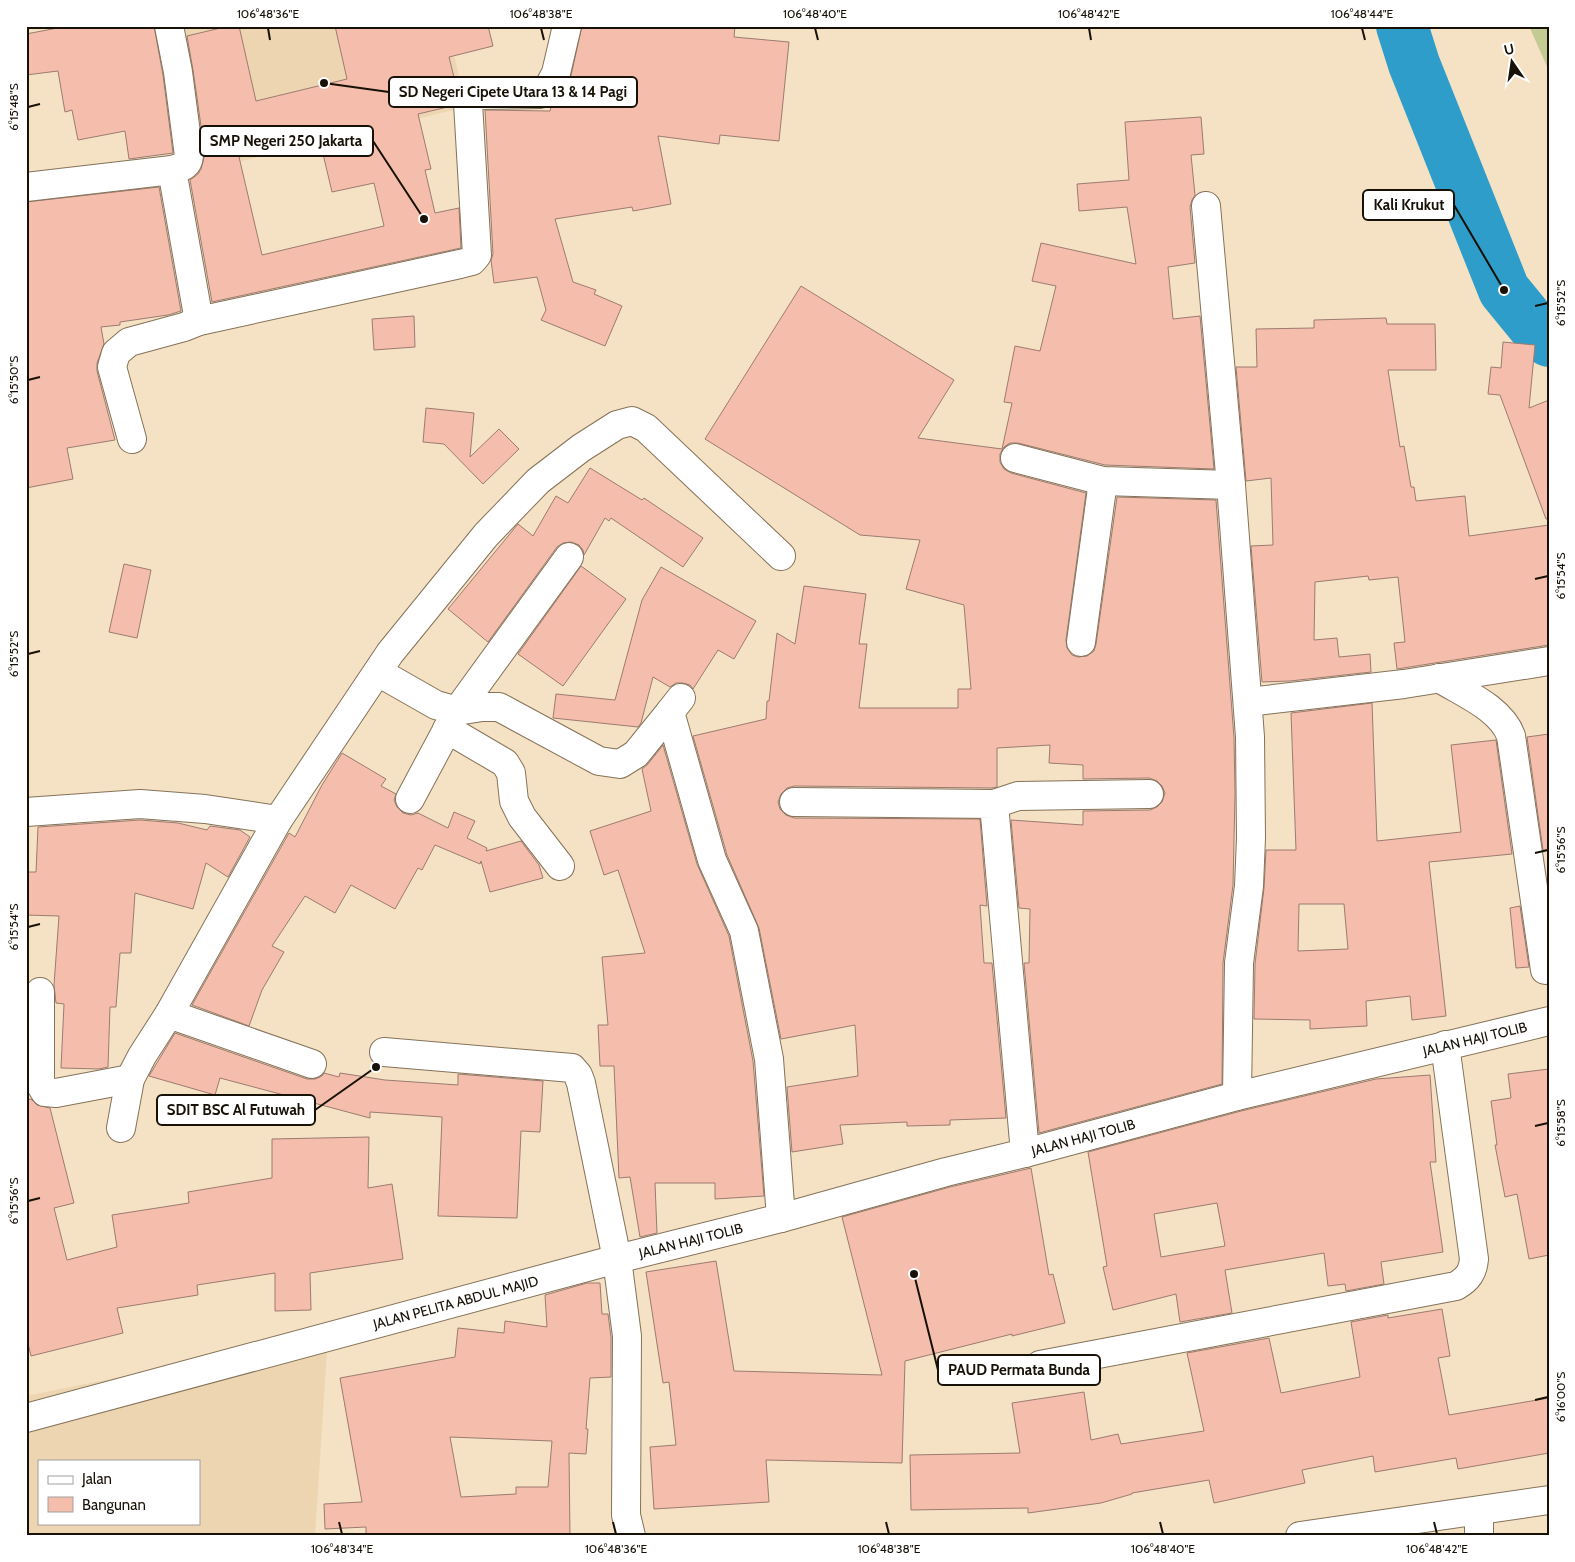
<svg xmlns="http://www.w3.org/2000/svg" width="1575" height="1562" viewBox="0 0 1575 1562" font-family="Cabin,sans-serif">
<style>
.built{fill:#edd5b1;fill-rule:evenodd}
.green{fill:#c3cb92}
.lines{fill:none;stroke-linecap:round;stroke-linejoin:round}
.river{stroke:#2f9dc9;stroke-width:52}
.building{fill:#f5bdac;stroke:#9c7b71;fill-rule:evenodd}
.street-casing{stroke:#847359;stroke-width:30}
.secondary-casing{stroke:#847359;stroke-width:30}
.street{stroke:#fff;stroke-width:28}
.secondary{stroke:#fff;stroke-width:28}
.ticks{fill:none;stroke:#171107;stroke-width:2}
.labels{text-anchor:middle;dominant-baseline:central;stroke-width:4;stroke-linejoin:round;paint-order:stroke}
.street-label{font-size:14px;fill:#171107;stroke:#fff}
.leader{fill:none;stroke:#171107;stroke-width:2}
.callout-dot{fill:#171107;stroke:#fff;stroke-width:2}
.callout{fill:#fff;stroke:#171107;stroke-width:2}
.callout-label{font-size:15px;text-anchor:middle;font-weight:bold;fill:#171107}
.neatline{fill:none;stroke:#171107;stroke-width:2}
.ticks-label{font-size:12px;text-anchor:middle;fill:#171107}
</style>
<rect width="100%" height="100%" fill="#f5e1c4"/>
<!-- built -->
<g class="built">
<polygon points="177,26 391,26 452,46 466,107 204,170"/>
<path d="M328,1335L315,1536H26V1396ZM39,1461H199V1523H39Z"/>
</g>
<!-- green -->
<polygon class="green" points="1529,26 1549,26 1549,71"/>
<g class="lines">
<!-- river -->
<polyline class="river" points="1402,26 1414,64 1504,290 1540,334 1549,341"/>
</g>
<!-- building -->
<g class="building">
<polygon points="68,26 154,26 163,75 173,153 129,159 125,131 78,140 72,110 65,112 58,71 26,75 26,34"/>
<path d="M229,26H239L256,101L347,79L335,26H488L493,46L449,57L457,90L453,97L452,106L418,114L431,169L425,170L435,213L459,208L461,248L212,302L190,180L198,174L201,169L205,154L193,70L187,36ZM319,137L332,192L374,183L384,226L262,255L239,157Z"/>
<polygon points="582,26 735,26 734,37 789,42 779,141 720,135 719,144 658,136 671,204 633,211 632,207 555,219 573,282 596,290 594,294 622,306 605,346 541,320 546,310 537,277 494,283 491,260 493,254 485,110 550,111 551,107 560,100 570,80"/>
<polygon points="1201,117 1204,154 1191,155 1195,195 1192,200 1190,207 1195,263 1168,267 1173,319 1200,316 1214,469 1105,465 1018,443 1010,443 1004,447 1000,454 1000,462 1004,469 1011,473 1086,493 1066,640 1067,648 1072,655 1078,657 1087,656 1094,651 1096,644 1117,497 1216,500 1234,738 1235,794 1233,885 1223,963 1222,1084 1039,1133 1024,963 1029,963 1030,909 1019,908 1011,820 1083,825 1083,811 1150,810 1157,807 1162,802 1165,793 1162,786 1157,781 1149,778 1083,779 1083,765 1049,763 1050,745 997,748 997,787 992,788 794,786 787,788 781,794 778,802 780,809 786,815 794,818 980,819 987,906 980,905 984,963 992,963 1006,1118 950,1120 950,1125 907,1126 907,1122 840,1125 843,1144 792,1152 787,1087 858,1076 855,1025 781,1039 759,928 727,855 693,736 766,719 767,701 769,701 777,633 795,644 804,586 866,594 859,644 867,644 859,708 958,708 958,689 971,689 964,605 906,589 920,540 860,535 705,439 801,286 954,380 918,438 1002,449 1012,403 1004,402 1015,346 1040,351 1056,286 1032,281 1041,243 1136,264 1127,207 1079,211 1077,184 1129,180 1125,122"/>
<polygon points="159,187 181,311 168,315 120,322 120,325 101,327 104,344 97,363 97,371 115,440 67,448 73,479 26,488 26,202"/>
<polygon points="414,316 415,347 374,350 372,319"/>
<polygon points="1386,318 1387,324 1435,324 1436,370 1388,370 1400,447 1404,446 1411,487 1414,487 1416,501 1465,496 1469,536 1549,525 1549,645 1397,669 1394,643 1405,642 1398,577 1369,580 1368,576 1315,582 1314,640 1337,638 1339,657 1370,654 1371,672 1290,681 1262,682 1251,546 1273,545 1271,478 1246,481 1236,367 1257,367 1256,329 1314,328 1314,320"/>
<polygon points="1503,342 1535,345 1529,408 1549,400 1549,519 1546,519 1500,395 1488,394 1491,367 1501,368"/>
<polygon points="426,408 474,413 470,457 499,429 519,449 483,484 444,444 423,442"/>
<polygon points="590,468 642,500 644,498 703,538 683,567 611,518 609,521 605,518 584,555 583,550 579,545 571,542 563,543 557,547 488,642 448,609 518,524 533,536 556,496 568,503"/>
<polygon points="124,564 151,570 137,638 109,632"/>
<polygon points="581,566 626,599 563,686 518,654"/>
<polygon points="661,567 756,621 734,659 718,650 693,689 690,685 683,683 676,683 670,687 653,677 641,723 638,727 553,718 556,694 615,700 642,600"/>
<path d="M1372,703L1377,841L1461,832L1451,745L1496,740L1512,854L1429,862L1446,1016L1412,1020L1410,996L1366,1001L1367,1026L1310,1029V1020L1254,1019L1255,964L1264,888L1266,850H1296L1291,713ZM1299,904H1344L1348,949L1298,951Z"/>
<polygon points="1549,734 1549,850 1543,850 1527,737"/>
<polygon points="663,745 697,864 729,936 753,1061 764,1196 715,1199 715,1183 655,1183 657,1233 640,1237 630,1177 619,1178 614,1066 600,1066 598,1025 608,1025 602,957 645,953 618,870 604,875 590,831 651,811 642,769 648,764"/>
<polygon points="342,753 386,779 381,786 396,794 394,800 397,807 403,813 411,815 418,813 448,828 454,812 475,821 467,838 487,848 486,851 521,841 539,865 543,878 490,892 481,861 480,864 435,845 422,870 418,868 395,909 351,885 335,913 305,896 272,946 284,952 262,990 249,1026 192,1005 289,833 295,837 322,785"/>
<polygon points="140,820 178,823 207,830 210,826 240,830 250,837 228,877 206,863 193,909 135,893 131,953 120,953 116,1007 110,1007 108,1067 99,1069 61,1068 64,1004 56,1003 54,985 59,916 26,915 26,872 36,872 38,827"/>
<polygon points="1520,906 1529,967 1516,968 1510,908"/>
<polygon points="175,1033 307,1079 315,1079 322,1076 324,1073 339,1077 340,1073 385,1080 458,1085 458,1074 543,1081 540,1132 521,1131 517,1218 438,1216 442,1117 370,1112 370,1118 220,1078 215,1095 149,1076"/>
<polygon points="1549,1069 1549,1255 1529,1259 1517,1194 1505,1197 1495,1145 1497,1145 1491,1101 1511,1098 1508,1074"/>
<path d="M1430,1075L1436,1162H1430L1443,1252L1381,1262L1384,1284L1346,1291L1345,1284L1328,1286L1324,1253L1225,1270L1232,1313L1180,1322L1176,1294L1113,1310L1103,1267L1107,1266L1088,1152L1241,1111L1376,1079ZM1217,1203L1225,1246L1161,1257L1154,1214Z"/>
<polygon points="31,1099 37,1105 50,1108 74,1203 54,1208 67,1260 117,1247 112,1215 189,1203 188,1192 272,1178 272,1139 369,1137 368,1188 392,1184 403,1259 310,1273 311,1310 275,1311 275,1273 197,1285 198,1295 117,1308 123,1333 31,1356 26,1335 26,1100"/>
<polygon points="1031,1168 1049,1275 1053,1274 1065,1323 1012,1336 1012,1334 905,1361 902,1463 766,1460 769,1502 654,1509 650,1447 676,1445 669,1382 663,1383 646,1272 716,1261 734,1371 882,1375 842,1217 950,1187"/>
<path d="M587,1283H600L602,1314H608L611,1337V1377L590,1378L586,1429H588L586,1454L569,1453L570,1536H366V1527L325,1529L324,1504L362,1502L340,1378L455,1357L458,1328L504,1333L505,1321L547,1327L545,1295ZM450,1437L552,1441L548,1487H516V1494L461,1497Z"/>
<polygon points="1442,1309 1450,1356 1438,1358 1449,1415 1549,1398 1549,1453 1458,1469 1456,1458 1375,1472 1373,1456 1302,1470 1305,1483 1214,1503 1209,1480 1132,1493 1132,1494 1101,1503 1028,1513 1028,1508 911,1510 910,1455 1020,1453 1012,1403 1084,1392 1091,1440 1118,1434 1121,1444 1204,1431 1187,1353 1269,1338 1281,1393 1360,1377 1351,1322 1388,1315 1388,1318"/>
</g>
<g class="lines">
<defs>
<g id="street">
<polyline points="172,170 199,321"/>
<path d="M26,187L172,170C181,167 188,167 189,156L178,72L169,26"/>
<polyline points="1206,206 1231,485 1250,737 1251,838 1249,886 1239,963 1237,1096"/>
<polyline points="132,439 112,367 116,353 129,342 184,327 199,321 460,264 472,261 477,255 468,103 470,98 476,95 539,94 546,92 556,73 567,26"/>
<polyline points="1015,458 1103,481 1231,485"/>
<polyline points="1081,642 1103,481"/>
<polyline points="378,672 436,705 457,711 482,707 499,707 599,761 620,764 636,754 670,712"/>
<path d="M1439,678C1463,693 1501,708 1511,736L1545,970"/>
<polyline points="681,698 670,712 712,860 744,931 769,1059 781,1218"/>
<polyline points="1248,702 1404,684 1549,661"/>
<polyline points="447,729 505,763 511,773 514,801 522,817 560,866"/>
<polyline points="410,799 457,711 569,557"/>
<polyline points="794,802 994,804 1025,1153"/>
<polyline points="994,804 1018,796 1149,794"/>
<polyline points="26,812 140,804 205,809 278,820"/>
<polyline points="40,992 40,1084 45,1092 56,1093 130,1079"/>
<polyline points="169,1014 312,1064"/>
<path id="s1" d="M384,1052L572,1068L578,1075L581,1083L617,1259L781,1218L946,1172L1025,1153L1237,1096L1549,1021"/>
<polyline points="121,1128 130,1079 142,1056 169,1014 278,820 390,653 486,535 538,481 581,448 617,425 632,421 646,428 781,556"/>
<path d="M1040,1365L1456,1286C1468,1279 1473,1272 1474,1259L1445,1045"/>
<polyline points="1479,1511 1479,1536"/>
</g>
<g id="secondary">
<path id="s2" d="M26,1418L617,1259L627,1336L626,1515L631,1536"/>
<polyline points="1300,1536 1549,1500"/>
</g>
</defs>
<!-- street casing -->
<use href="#street" class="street-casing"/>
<!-- secondary casing -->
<use href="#secondary" class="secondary-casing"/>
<!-- street -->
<use href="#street" class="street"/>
<!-- secondary -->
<use href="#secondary" class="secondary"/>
</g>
<!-- ticks -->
<path class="ticks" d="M268,28L270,40M541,28L544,40M815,28L818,40M1089,28L1091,40M1362,28L1365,40M28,107L40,104M1535,306L1548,303M28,380L40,377M1535,579L1548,576M28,654L40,651M1535,853L1548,850M28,927L40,924M1535,1126L1548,1123M28,1201L40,1198M1535,1400L1548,1397M339,1522L342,1534M613,1522L616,1534M886,1522L889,1534M1160,1522L1163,1534M1434,1522L1437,1534"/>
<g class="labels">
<!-- street labels -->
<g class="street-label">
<text stroke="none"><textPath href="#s1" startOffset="1272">JALAN HAJI TOLIB</textPath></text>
<text stroke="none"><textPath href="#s1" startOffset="868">JALAN HAJI TOLIB</textPath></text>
<text stroke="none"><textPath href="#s1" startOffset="462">JALAN HAJI TOLIB</textPath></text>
<text stroke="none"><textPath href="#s2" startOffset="445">JALAN PELITA ABDUL MAJID</textPath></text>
</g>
</g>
<!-- callouts -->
<path class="leader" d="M324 83L389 92M424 219L373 141M1504 290L1454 205M376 1067L315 1110M914 1274L938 1370"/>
<g class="callout-dot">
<circle cx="324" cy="83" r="5"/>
<circle cx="424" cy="219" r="5"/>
<circle cx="1504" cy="290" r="5"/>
<circle cx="376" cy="1067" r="5"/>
<circle cx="914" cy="1274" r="5"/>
</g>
<g class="callout">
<rect x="389" y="77" width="248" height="30" rx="5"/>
<rect x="200" y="126" width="173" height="30" rx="5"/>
<rect x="1363" y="190" width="91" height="30" rx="5"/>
<rect x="157" y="1095" width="158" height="30" rx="5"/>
<rect x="938" y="1355" width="162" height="30" rx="5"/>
</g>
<g class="callout-label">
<text x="513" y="97">SD Negeri Cipete Utara 13 &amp; 14 Pagi</text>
<text x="286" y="146">SMP Negeri 250 Jakarta</text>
<text x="1409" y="210">Kali Krukut</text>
<text x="236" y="1115">SDIT BSC Al Futuwah</text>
<text x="1019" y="1375">PAUD Permata Bunda</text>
</g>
<!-- border -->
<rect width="1575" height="1562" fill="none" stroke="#ffffff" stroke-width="55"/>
<!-- legend -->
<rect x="38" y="1460" width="162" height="65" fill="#ffffff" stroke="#a2a09c"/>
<rect x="48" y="1476" width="25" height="8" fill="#ffffff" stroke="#a2a09c"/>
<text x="82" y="1484" font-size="15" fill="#171107">Jalan</text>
<rect x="48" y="1497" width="25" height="15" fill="#f5bdac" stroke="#a2a09c"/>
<text x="82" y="1510" font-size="15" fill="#171107">Bangunan</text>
<!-- north arrow -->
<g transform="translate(1512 62) rotate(347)" stroke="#ffffff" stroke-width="4" paint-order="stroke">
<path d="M0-4L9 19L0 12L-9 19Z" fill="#171107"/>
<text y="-8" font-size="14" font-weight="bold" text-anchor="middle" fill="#171107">U</text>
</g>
<rect x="28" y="28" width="1520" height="1506" class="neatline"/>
<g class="ticks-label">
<text x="268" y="18">106°48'36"E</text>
<text x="541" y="18">106°48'38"E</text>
<text x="815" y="18">106°48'40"E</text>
<text x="1089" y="18">106°48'42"E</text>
<text x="1362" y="18">106°48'44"E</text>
<text transform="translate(14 107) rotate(-90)" y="4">6°15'48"S</text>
<text transform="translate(1561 303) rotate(-90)" y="4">6°15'52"S</text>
<text transform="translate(14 380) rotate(-90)" y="4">6°15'50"S</text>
<text transform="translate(1561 576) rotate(-90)" y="4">6°15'54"S</text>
<text transform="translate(14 654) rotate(-90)" y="4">6°15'52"S</text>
<text transform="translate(1561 850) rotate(-90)" y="4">6°15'56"S</text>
<text transform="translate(14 927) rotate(-90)" y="4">6°15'54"S</text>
<text transform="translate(1561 1123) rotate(-90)" y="4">6°15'58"S</text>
<text transform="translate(14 1201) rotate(-90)" y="4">6°15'56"S</text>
<text transform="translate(1561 1397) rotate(-90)" y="4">6°16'00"S</text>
<text x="342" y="1553">106°48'34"E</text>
<text x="616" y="1553">106°48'36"E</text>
<text x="889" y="1553">106°48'38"E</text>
<text x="1163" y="1553">106°48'40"E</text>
<text x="1437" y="1553">106°48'42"E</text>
</g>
</svg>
